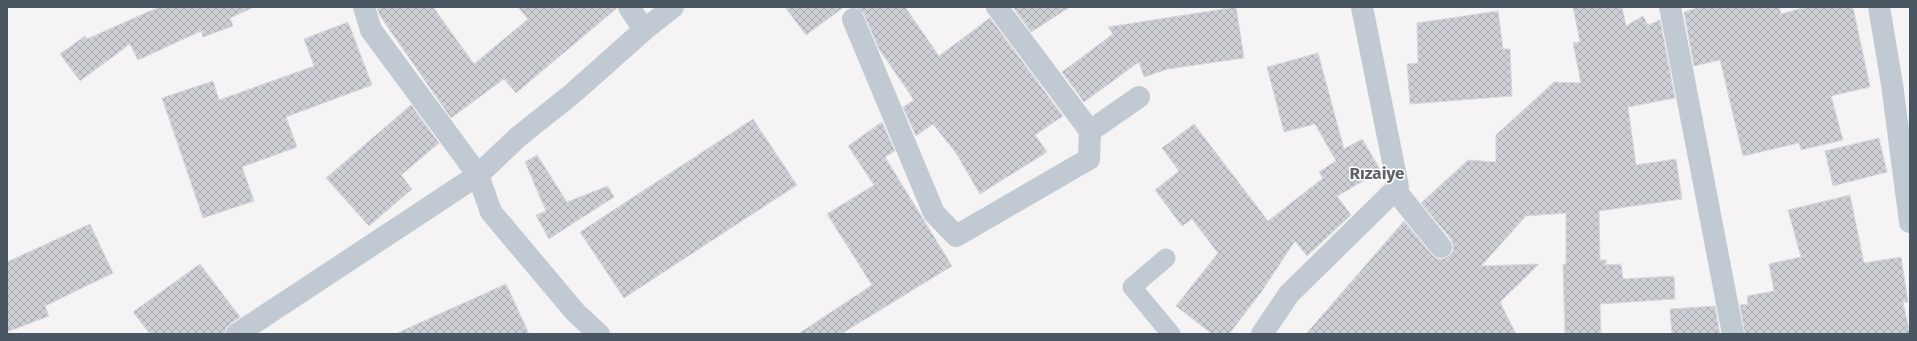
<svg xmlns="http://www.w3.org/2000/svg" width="1917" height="341" viewBox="0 0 1917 341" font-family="'Fira Sans',sans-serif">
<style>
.building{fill:url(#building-cross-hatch);stroke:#d7d9de}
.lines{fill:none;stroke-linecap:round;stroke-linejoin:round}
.lane{stroke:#c1cad2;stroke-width:19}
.street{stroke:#c1cad2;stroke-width:22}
.labels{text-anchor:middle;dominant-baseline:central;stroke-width:3;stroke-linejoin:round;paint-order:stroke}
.district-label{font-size:17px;font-weight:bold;fill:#5f6368;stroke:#fff}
</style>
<defs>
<pattern id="building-cross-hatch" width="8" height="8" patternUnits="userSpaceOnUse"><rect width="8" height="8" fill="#cdcfd5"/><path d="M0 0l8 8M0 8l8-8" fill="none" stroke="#a8abb0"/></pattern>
</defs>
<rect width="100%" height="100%" fill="#f5f3f3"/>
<!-- building -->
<g class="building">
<polygon points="159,7 254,7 230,18 233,26 203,37 201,31 138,60 130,44 80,81 60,54 85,36 87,39"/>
<polygon points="377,7 433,7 474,64 528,19 518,7 617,7 617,8 516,93 504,79 451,118 380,16"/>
<polygon points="785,7 844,7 806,35"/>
<polygon points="856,7 905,7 939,56 990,18 1063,116 1035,135 1047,152 980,194 956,153 933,124 916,136 903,107 914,100 879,49 864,14"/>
<polygon points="1013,7 1070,7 1031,32"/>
<polygon points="1236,7 1244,58 1168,69 1144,77 1139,62 1084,102 1062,72 1113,34 1108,27"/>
<polygon points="1573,7 1622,7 1626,26 1643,16 1648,25 1660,20 1675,98 1628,107 1636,165 1676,159 1682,199 1599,211 1600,260 1606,260 1606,265 1621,264 1623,279 1674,276 1675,299 1600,304 1601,334 1565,334 1563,264 1566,264 1566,213 1526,216 1481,266 1539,264 1500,302 1516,334 1306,334 1404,221 1432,255 1437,259 1443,259 1449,256 1453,251 1453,245 1451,239 1421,203 1468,160 1496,162 1496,135 1554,82 1581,83 1573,43 1580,42"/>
<polygon points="1700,7 1779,7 1781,14 1806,7 1853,7 1870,87 1831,96 1843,140 1801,150 1799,143 1743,156 1720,60 1694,66 1684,12"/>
<polygon points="1498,11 1503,49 1510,49 1512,96 1410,104 1407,64 1418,63 1417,23"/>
<polygon points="348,22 372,85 286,117 297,147 242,167 254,201 203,218 162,98 213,81 219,100 314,66 304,39"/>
<polygon points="1318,53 1344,149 1362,139 1381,171 1337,196 1351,215 1307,256 1295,241 1262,291 1229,334 1212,334 1176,306 1218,253 1192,219 1182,226 1155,190 1179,171 1162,148 1194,124 1268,221 1323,178 1319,172 1336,161 1315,124 1284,132 1267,67"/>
<polygon points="411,105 439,143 401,175 412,189 369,226 326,178"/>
<polygon points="753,119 797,185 624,298 580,232"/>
<polygon points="882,122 895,151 885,157 952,266 841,334 798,334 872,285 827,214 874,185 848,146"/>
<polygon points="1879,138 1887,172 1833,186 1825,151"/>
<polygon points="537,155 567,202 608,186 614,197 549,239 536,215 546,211 525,162"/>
<polygon points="1850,195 1864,263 1901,257 1908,302 1903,302 1910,334 1745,334 1740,305 1748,304 1747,296 1774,291 1769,264 1801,257 1788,210"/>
<polygon points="90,224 113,273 45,306 49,316 7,332 7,262"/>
<polygon points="200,264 240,317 230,324 226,328 225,334 150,334 133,312"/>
<polygon points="506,284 529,334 395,334"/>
<polygon points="1715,306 1720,334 1672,334 1670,309"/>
</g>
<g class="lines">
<!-- lane -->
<polyline class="lane" points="1166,258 1132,287 1171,334"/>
<!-- street -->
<g class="street">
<polyline points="364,7 371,30 478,175 491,212 576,313 599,334"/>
<polyline points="629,7 644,30"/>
<polyline points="997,7 1090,131 1139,97"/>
<polyline points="1670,7 1733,334"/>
<polyline points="1879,7 1892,84 1910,222"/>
<polyline points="853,19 934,213 956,236 1089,159 1090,131"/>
<polyline points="1395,190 1441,247"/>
<polyline points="237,334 478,175 518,137 572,94 644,30 673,7"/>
<polyline points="1262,334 1289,294 1398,187 1362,7"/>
</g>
</g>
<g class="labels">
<!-- district labels -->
<g class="district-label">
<text x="1377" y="173">Rızaiye</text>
</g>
</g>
<!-- border -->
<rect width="1917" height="341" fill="none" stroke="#4a5661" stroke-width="16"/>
</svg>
